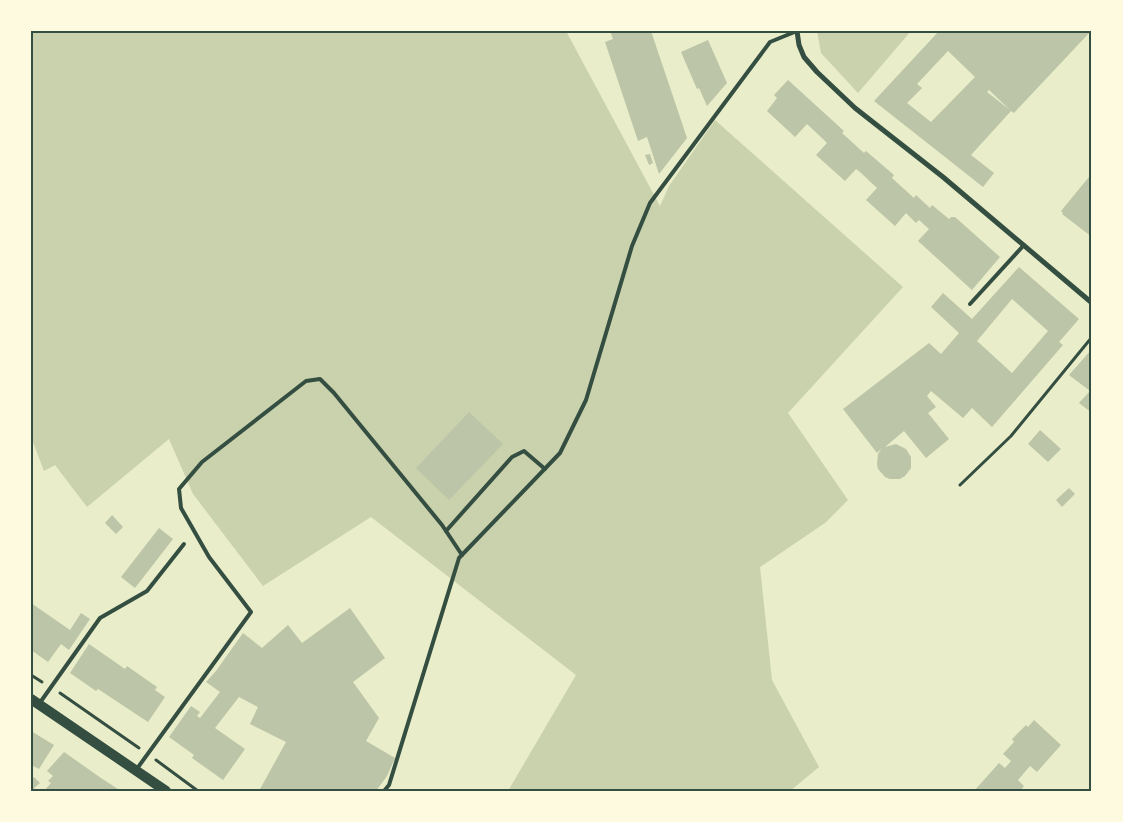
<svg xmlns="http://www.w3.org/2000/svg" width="1123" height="822" viewBox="0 0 1123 822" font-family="Montserrat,sans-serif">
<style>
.green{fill:#cad2ad}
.building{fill:#bcc5a7;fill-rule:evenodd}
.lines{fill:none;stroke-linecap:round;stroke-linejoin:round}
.path{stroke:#344e41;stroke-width:3}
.service{stroke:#344e41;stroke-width:4}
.minor{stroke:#344e41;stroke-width:5}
.secondary{stroke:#344e41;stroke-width:10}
.neatline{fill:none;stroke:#344e41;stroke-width:2}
</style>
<rect width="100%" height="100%" fill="#e9edc9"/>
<!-- green -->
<g class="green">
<polygon points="31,31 566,31 660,206 669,186 715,120 903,287 788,413 848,500 825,523 760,567 772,680 819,767 790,791 508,791 576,675 371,517 263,586 193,494 169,439 87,507 55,465 44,471 31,437"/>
<polygon points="817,31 911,31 858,93 821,53"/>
</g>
<!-- building -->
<g class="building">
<polygon points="610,31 651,31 687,138 659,174 647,137 638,141 605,42 613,39"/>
<path d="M939,31H1091L1014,113L1011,111L971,155L994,173L983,187L874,101ZM948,51L975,77L931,122L907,103L922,88L917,84ZM989,90L1010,110L987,92Z"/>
<polygon points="708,40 727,83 707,106 699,88 697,89 681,52"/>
<polygon points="788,80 844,131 842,133 864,153 866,151 894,175 892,178 914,198 916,195 930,208 932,205 949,219 951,217 955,217 1000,257 972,290 918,241 929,229 919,220 916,223 906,213 895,226 866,200 877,188 860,172 856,169 845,181 816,155 827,143 824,140 807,124 795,137 767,111 777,98 774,95"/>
<polygon points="650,154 653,163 649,165 645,155"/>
<polygon points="1089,177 1092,179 1092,237 1062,214 1063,213 1061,211"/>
<path d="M1019,267L1079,319L1059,342L1063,345L992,427L972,408L963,418L931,391L927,396L936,407L928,413L949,439L926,458L904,431L885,447L896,444L906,449L911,457V468L905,476L900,479H890L885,477L878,469L877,464L878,454L882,448L877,453L843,409L929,343L941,354L959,333L931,307L943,293L972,319ZM1012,299L1048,331L1012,373L977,341Z"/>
<polygon points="1092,349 1092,413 1079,403 1090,391 1069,375"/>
<polygon points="469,412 503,444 449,500 416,468"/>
<polygon points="1040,430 1061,449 1048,462 1028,444"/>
<polygon points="1069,488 1075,494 1062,507 1056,500"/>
<polygon points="112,515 123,527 116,534 105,523"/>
<polygon points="159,528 173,539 135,588 121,577"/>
<polygon points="31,603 70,630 81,613 90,619 69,650 61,644 48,662 31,650"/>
<polygon points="350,608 385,658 353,682 379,718 366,741 395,758 387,776 376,791 259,791 286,742 250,724 258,707 239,697 215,728 245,749 223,780 192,758 194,755 169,737 191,706 200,712 197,716 200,718 220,692 206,682 216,671 243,633 262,648 288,625 302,643"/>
<polygon points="89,644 125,669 127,666 157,687 155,690 165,697 148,722 98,689 96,691 70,673"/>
<polygon points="1034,720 1061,745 1037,772 1030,766 1018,780 1024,786 1020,791 974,791 999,763 1005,768 1011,761 1003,754 1014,742 1012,739 1026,725 1028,727"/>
<polygon points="31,731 54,745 39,769 31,765"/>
<polygon points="64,752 101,778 121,791 44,791 51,783 48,781 53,776 47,771"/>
<polygon points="34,777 40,783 31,791 31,780"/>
</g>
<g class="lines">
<!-- path -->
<g class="path">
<polyline points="960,485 1011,436 1092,337"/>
<polyline points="31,675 42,682"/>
<polyline points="60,693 139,748"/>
<polyline points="156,760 198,791"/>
</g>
<!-- service -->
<g class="service">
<polyline points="970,304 1024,245"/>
<polyline points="446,531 512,457 524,451 545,469"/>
<polyline points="39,704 100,618 147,591 184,544"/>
<polyline points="136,770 251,612 209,557 181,508 179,489 202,462 306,381 320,379 334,393 442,525 462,555"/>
<polyline points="384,791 389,785 459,558 560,453 586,400 632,246 650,203 770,42 797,31"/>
</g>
<!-- minor -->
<polyline class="minor" points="797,31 799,45 804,57 817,72 855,108 943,177 1092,303"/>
<!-- secondary -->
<polyline class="secondary" points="31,699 166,791"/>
</g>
<!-- border -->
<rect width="1123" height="822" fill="none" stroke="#fefae0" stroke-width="65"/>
<rect x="32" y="32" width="1058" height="758" class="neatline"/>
</svg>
